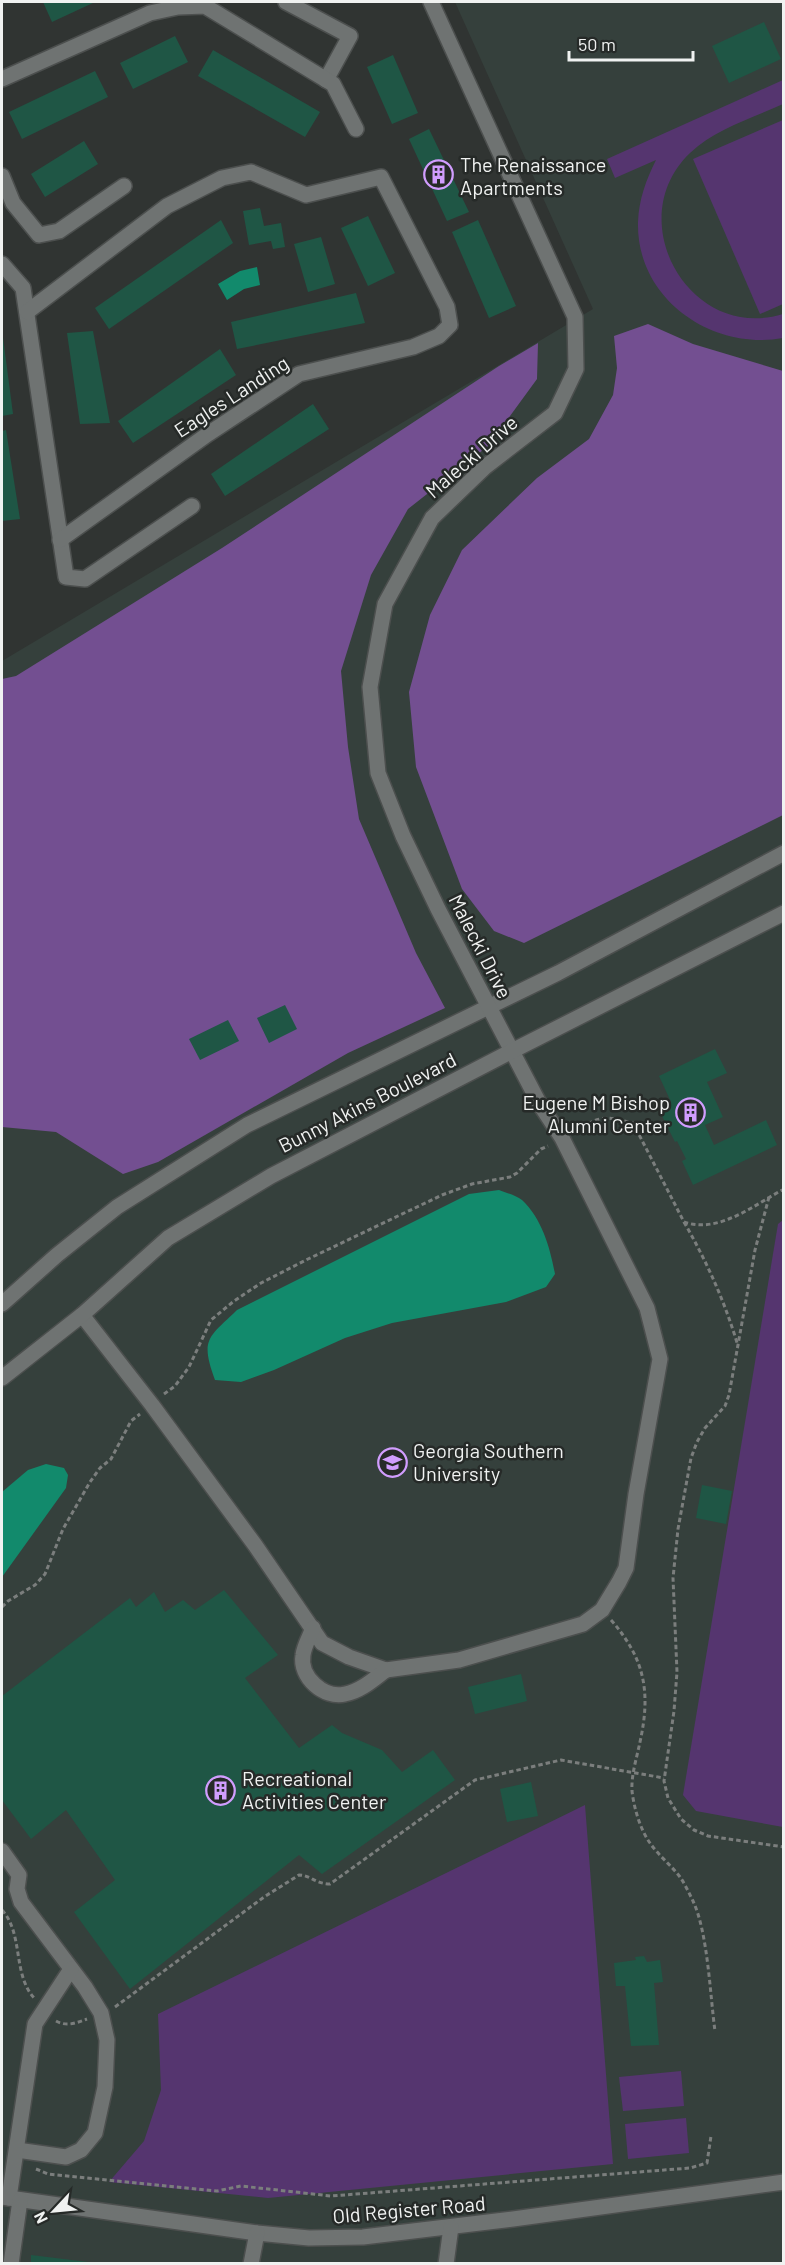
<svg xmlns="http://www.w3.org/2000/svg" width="785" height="2265" viewBox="0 0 785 2265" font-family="Barlow,sans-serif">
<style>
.built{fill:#35403c}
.green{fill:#55356f}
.forest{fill:#734f91}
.water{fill:#128a6c}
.building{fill:#1f5645}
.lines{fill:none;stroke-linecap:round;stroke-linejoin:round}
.minor-casing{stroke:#4c4f4e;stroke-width:18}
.path{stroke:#7b7e7d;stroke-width:3;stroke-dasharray:4.5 3;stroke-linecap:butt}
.minor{stroke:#6f7372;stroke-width:15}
.labels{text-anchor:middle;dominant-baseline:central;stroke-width:5;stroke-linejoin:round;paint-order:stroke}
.poi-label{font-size:20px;fill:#f0f2f1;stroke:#262a28;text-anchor:start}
.street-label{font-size:20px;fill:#f0f2f1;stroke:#262a28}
</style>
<rect width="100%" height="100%" fill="#303432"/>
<!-- built -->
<polygon class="built" points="455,2 783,2 783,2263 2,2263 2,661 593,309"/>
<!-- green -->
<g class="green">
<path d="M783,80V104C753,118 715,129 690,153C620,220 690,343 783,314V338C712,351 636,299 638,222C639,199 646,180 656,160L615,178L607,159Z"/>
<polygon points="783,120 783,304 760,314 693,159"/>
<polygon points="783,1220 783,1827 696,1811 683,1795 778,1224"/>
<polygon points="585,1805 613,2164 268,2198 109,2182 144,2141 161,2090 158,2014"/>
<polygon points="681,2071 684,2106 623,2111 619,2077"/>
<polygon points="686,2118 689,2153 628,2159 625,2124"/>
</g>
<!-- forest -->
<g class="forest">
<polygon points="648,324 693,344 783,371 783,815 524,943 494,931 462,889 416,767 409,692 430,615 462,550 537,478 589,439 613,395 617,368 614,336"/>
<polygon points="538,343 537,379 488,446 408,509 371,575 341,671 348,747 359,819 416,953 445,1008 348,1053 158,1162 123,1174 56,1132 2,1127 2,679 16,676 222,548 499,366"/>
</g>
<!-- water -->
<g class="water">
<polygon points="257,267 260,285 244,289 227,300 218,284 240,271"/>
<path d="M499,1190C506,1193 516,1195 522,1200C542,1219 550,1247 555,1274L546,1287L506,1302L392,1323L345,1338L274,1370L241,1382L215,1380C200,1339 208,1338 237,1310L469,1194Z"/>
<polygon points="46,1464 64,1468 68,1475 66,1488 2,1577 2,1492 28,1470"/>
</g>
<!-- building -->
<g class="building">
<polygon points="43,2 95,2 52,22"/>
<polygon points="764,22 781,59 729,83 712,46"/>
<polygon points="175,36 188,62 133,89 120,63"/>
<polygon points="213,50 320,112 305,137 198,76"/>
<polygon points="393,55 418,113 392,124 367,67"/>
<polygon points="95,71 108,97 22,139 9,112"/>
<polygon points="429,129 469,212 447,221 409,139"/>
<polygon points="84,141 98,164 45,197 31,174"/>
<polygon points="260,208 264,226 281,223 285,247 273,249 271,241 249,245 243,211"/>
<polygon points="368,216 395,273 368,286 341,228"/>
<polygon points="221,220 233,243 109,329 95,308"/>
<polygon points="478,220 516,306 489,318 452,232"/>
<polygon points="321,237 335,284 308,292 294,244"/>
<polygon points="356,293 365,323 237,349 231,322"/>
<polygon points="2,330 13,414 2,416"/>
<polygon points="93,331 110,423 80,424 67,333"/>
<polygon points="220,349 236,375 133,443 118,421"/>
<polygon points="313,404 329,429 225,496 211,474"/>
<polygon points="6,430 20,519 2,521 2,431"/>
<polygon points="285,1005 297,1029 269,1043 257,1018"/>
<polygon points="228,1020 239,1041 200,1060 189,1039"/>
<polygon points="715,1049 727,1073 707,1082 723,1117 705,1125 714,1145 766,1120 777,1145 693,1185 682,1161 686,1159 677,1141 675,1142 658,1108 671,1102 659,1076"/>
<polygon points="702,1485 732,1491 726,1524 696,1518"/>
<polygon points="224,1590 278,1655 245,1678 299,1748 332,1725 342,1733 382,1750 402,1772 433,1750 455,1780 322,1874 299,1855 130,1989 74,1912 115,1880 66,1810 31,1839 2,1800 2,1696 130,1598 136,1607 154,1592 165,1612 183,1600 195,1610"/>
<polygon points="521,1674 527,1701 475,1714 468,1687"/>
<polygon points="531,1782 538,1816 507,1822 500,1789"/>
<polygon points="644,1956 647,1962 660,1960 663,1982 654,1983 659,2045 631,2046 625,1986 616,1986 614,1963 636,1960 635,1957"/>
<polygon points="31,2255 88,2262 87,2264 31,2264"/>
</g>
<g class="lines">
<defs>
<g id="minor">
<polyline points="286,2 350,36 326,80"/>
<polyline points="2,79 150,13 178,7 205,6 333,84 356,129"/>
<polyline points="2,176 13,203 39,235 59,231 124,186"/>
<polyline points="2,264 23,288 66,577 85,579 192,506"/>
<polyline points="27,312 167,206 222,178 251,172 306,195 381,177 447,307 450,325 439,336 413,347 299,374 208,434 60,540"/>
<polyline points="2,1304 57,1255 117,1207 247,1125 558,973 784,853"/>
<polyline points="82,1315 152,1405 255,1545 322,1643 349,1657 386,1670 459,1660 583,1624 602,1610 619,1582 626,1568 636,1494 660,1359 647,1308 562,1138 539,1103 438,909 403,836 378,773 370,687 385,604 432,518 485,467 555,413 576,369 575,317 431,2"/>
<polyline points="2,1378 82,1315 168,1238 271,1176 512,1051 784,913"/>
<path d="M313,1628C310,1636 304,1646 303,1655C299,1677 324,1699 345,1694C361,1691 374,1679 386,1670"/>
<polyline points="2,1851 19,1875 17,1889 21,1902 85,1987 101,2013 107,2040 105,2087 95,2133 81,2150 66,2157 17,2150"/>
<polyline points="2,2197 257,2233 309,2238 363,2237 513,2219 784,2182"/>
<polyline points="9,2198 35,2024 71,1969"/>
<polyline points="11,2264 20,2200"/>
<polyline points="251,2264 257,2233"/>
<polyline points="446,2264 451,2227"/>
</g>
</defs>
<!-- minor casing -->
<use href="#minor" class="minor-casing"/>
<!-- path -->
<g class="path">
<path d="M575,1131C602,1115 604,1116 633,1123L684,1222C719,1234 754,1205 784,1189"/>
<polyline points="769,1197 755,1250 729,1395 725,1406 705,1428 697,1442 691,1458 678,1529 673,1578 677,1672 674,1711 664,1781 668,1798 681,1819 694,1830 708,1836 784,1847"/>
<path d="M684,1222C707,1262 725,1302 738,1346"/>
<polyline points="164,1394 175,1386 189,1367 211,1320 234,1301 261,1283 308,1259 442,1195 472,1184 510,1177 517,1173 541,1149 548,1146"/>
<polyline points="2,1607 8,1601 35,1585 45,1574 63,1529 90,1482 100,1468 111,1459 131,1421 140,1414"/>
<path d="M611,1620C645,1659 651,1692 640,1742C637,1757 631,1775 632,1791C634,1808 640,1829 650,1843C658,1855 671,1865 680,1877C685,1884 689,1893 693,1901C708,1933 710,1995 715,2031"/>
<path d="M2,1910C24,1934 12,1975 35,1999"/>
<path d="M115,2007L264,1897L299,1875C310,1875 316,1884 330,1884L475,1780L561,1760L664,1778"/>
<path d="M56,2021C67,2027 76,2023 87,2019"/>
<polyline points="36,2169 48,2174 217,2191 241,2186 331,2196 690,2168 707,2163 711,2136"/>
</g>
<!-- minor -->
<use href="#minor" class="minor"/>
</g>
<!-- icons -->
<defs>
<symbol id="building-ring" viewBox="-11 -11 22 22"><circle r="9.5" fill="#262a28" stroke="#d19dfe" stroke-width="1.5"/><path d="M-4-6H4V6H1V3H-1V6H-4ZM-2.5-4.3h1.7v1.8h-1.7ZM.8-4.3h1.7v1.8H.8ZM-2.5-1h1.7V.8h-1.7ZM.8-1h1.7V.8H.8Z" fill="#d19dfe"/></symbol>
<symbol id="university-ring" viewBox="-11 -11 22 22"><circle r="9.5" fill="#262a28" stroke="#d19dfe" stroke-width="1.5"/><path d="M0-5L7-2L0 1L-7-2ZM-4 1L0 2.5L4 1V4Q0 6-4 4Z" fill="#d19dfe"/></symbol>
</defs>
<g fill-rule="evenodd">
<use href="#building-ring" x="422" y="158" width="33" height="33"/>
<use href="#building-ring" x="674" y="1096" width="33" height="33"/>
<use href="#university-ring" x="376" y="1446" width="33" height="33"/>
<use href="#building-ring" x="204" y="1774" width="33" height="33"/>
</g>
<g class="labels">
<!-- poi labels -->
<g class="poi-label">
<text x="460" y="164">The Renaissance<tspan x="460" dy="23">Apartments</tspan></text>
<text x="670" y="1102" text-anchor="end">Eugene M Bishop<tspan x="670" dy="23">Alumni Center</tspan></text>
<text x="413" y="1450">Georgia Southern<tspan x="413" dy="23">University</tspan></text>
<text x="242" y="1778">Recreational<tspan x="242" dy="23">Activities Center</tspan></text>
</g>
<!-- street labels -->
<g class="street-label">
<text transform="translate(231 396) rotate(-33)">Eagles Landing</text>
<text transform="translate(471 456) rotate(-41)">Malecki Drive</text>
<text transform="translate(481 946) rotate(63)">Malecki Drive</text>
<text transform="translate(367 1102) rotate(-27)">Bunny Akins Boulevard</text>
<text transform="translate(409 2209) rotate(-5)">Old Register Road</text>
</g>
</g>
<!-- border -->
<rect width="785" height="2265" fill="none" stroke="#f0f2f1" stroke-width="6"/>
<!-- north arrow -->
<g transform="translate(54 2211) rotate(244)" stroke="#262a28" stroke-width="4.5" paint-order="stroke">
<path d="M0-4.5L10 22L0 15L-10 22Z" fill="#f0f2f1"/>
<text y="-9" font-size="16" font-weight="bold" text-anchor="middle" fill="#f0f2f1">N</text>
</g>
<!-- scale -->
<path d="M569 51v9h124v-9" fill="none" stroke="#f0f2f1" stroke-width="3"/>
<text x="578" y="51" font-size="18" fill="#f0f2f1" stroke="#262a28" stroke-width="4.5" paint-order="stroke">50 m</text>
</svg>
